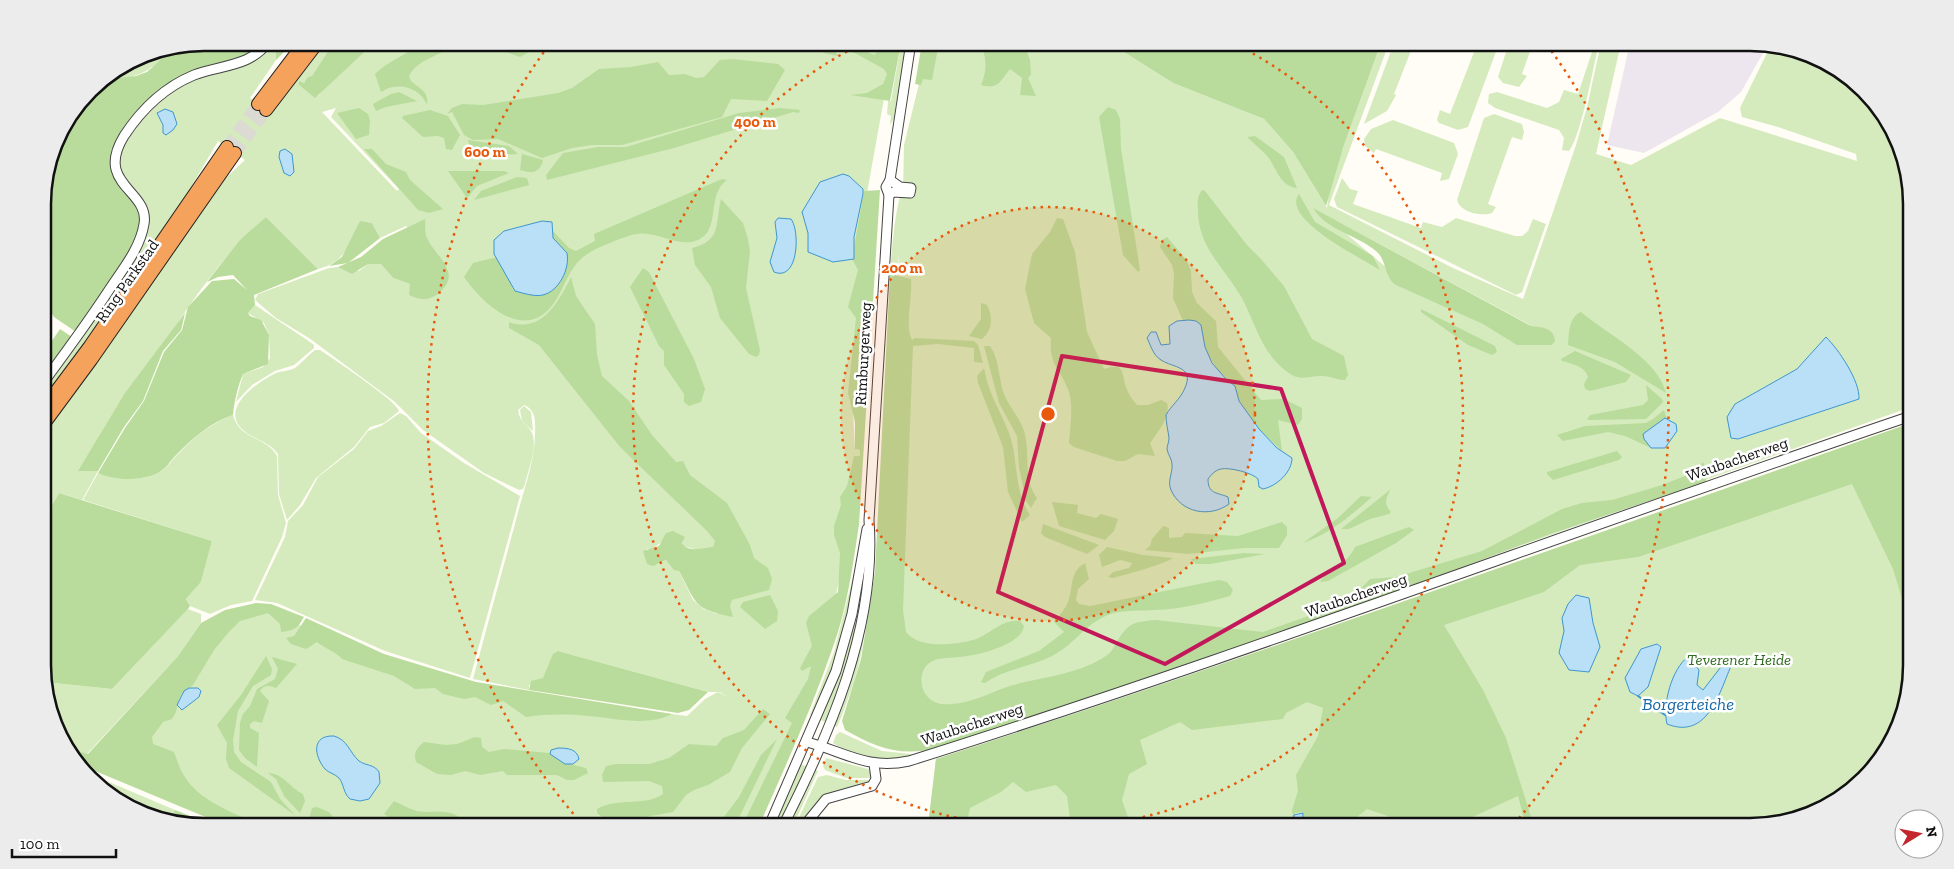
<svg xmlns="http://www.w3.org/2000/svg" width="1954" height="869" viewBox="0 0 1954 869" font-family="'Zilla Slab',serif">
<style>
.industrial{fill:#eee6ef}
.green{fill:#d5ebbd;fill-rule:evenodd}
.forest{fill:#b9dc9c}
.water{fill:#b9e0f7;stroke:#3f96cf}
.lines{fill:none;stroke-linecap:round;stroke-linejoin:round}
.stream{stroke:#3f96cf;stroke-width:2}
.highway-tunnel{stroke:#dbdad3;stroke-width:12;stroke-dasharray:12 6;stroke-linecap:butt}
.minor-casing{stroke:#444;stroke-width:11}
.highway-casing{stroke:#222;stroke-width:14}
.minor{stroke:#fff;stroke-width:9}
.highway{stroke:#f5a25d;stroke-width:12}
.marked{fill:none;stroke:#c2185b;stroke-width:4;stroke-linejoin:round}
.ring{fill:none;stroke:#e8590c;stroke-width:2.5;stroke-dasharray:2.5 5}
.labels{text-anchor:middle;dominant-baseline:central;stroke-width:5;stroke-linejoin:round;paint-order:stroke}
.street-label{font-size:16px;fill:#111;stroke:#fff}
.park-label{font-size:16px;font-style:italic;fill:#2f6b1f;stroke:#fff}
.water-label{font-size:18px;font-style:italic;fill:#1768a6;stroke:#fff}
.rim{fill:none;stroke:#111;stroke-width:2.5}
.centre{fill:#e8590c;stroke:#fff;stroke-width:2.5}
.ring-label{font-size:15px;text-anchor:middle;font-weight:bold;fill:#e8590c;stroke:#fff;stroke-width:5;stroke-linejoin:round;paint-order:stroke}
</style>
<rect width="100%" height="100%" fill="#fffdf5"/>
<!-- industrial -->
<polygon class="industrial" points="1749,42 1767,46 1741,92 1718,112 1644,153 1607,145 1630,43"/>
<!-- green -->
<g class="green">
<path d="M323,43H334L312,76L303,83L301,81L298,84L318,96L326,86L374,43H894L865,204L853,414L855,449L860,450V457L851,472L849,535L829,626L756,826H241L104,765L226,612L271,607L301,626L372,657L473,688L687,716L705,699L718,692L726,696L720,692H708L558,651L543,678L529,685V690L473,679C487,627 501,575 515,524C523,490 537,459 535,423C535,415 532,408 524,405L518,410C521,426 527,422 532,433C538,447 528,470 525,484L523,489L519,490L484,473L423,430L395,402L309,338L276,318L255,300L258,294L329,268L338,267L359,271L368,264H381L393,278L410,284L448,269L406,226L380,238L372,223L360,222C351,245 343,263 318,269L266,217C190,284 142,384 90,471H98L82,500L59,493L44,519L43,431L214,189L245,160L218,141L174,216L43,401V388L129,267L137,197L119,170V157L126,140L149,109L177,86L269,47L278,55L276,60L250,98L271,113ZM336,108L331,117L399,189L397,191L322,112ZM685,537L682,540L683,546L698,550L717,614L704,609L693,600L679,571L666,560L658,564L646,549H652L663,541Z"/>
<polygon points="901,43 909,43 894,119 890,125 891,116 887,114 888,101 891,101"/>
<path d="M929,43H1114L1116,47L1173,83L1264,119L1293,152L1327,208L1331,175L1343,148L1381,43H1389L1329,205L1453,268L1523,299L1576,145L1587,107L1601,43H1621L1596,154L1631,165L1720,118L1857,161L1856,154L1778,127L1742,117L1740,108L1770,47L1811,55L1878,106L1910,184L1911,407L1413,584L923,745L885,533L891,370L899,254L896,275L890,274C892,247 894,221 900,195H903L904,145ZM1335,220L1532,326L1400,279L1338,227Z"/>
<polygon points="1394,43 1414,43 1394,94 1396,95 1387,111 1364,124"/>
<polygon points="1470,43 1495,43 1497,49 1468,127 1458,130 1439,123 1437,120 1440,110 1450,114 1476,47 1469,44"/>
<polygon points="1509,43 1533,43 1522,74 1527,76 1519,87 1503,83 1498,77"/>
<path d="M1595,43H1599C1594,64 1581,137 1569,151L1562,150L1564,138L1559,130L1495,108L1488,103L1489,94L1497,92L1547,108L1559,102L1564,90L1578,94Z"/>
<path d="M172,49C155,66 141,79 116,78L111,74L143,55Z"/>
<path d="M1494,114L1522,124L1524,132L1522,140L1512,137L1488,204L1496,207L1492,213C1481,217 1460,212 1457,200L1484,118Z"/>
<polygon points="1393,120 1454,143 1458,154 1449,179 1440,181 1442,173 1376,149 1374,153 1365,146 1364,139 1371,129"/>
<polygon points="1342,178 1350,189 1358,191 1353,204 1421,228 1423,222 1442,227 1456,218 1515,236 1522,236 1528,231 1533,219 1546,224 1522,292 1516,295 1337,207 1334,199"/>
<polygon points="255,305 307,340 314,345 314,348 294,365 275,371 252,385 236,402 243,374 263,367 270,358 269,335 264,323 248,313"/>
<path d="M315,350H320C333,359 396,400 399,411L384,423L370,427L354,447L316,478L300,505L287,520L279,494L278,454C268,440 250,439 240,427C222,405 260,381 276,373C282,371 289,371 295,368C302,363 308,355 315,350Z"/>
<polygon points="524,406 531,412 533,431 522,421 520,410"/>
<polygon points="400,413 406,416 421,433 464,463 520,496 470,678 385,651 277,603 255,600 285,537 288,521 303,505 318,477 354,449 368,431 381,426"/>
<path d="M233,415C239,440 266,436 277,456L278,495L286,523L282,537L252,601L231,605L210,614L190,606L186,599L201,582L212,541L83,500L98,473C114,481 141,481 158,473C166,470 173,458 180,452C195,436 212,423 233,415Z"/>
<path d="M1911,423V665L1899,726L1848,793L1802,818L1760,826H928L936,759C1263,654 1587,537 1911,423Z"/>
<polygon points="867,544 862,599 850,657 827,723 821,720 851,638"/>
<path d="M856,565C854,616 833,669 814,717L810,715L834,652Z"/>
<polygon points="188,609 201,614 201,623 178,656 87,754 70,749 44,682 112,689"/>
<path d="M864,621C866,653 849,698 837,727L832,725Z"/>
<path d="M840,732L882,751L911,754L910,757C885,761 854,759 833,743L836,735Z"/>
<polygon points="826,758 868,769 872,773 872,778 846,778 825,770 823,766"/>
<polygon points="800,764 809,767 781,826 773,826"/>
<polygon points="813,769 818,771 793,826 787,826"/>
<polygon points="90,774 175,810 171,819 121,797"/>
<polygon points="827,775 846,780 872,780 869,784 830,794 801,826 795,826 818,777"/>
</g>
<!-- forest -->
<g class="forest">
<polygon points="334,42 374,43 315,98 298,84 300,81 304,83 308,77 312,76"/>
<polygon points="507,42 546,42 546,43 520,57 506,52 504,46"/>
<path d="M205,43H264L245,57L194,71L163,88L113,156C121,172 142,206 141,223C139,250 93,308 76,332L54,317L43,300V194L59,133L97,83L111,74L116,78L136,76L147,72L172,49Z"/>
<polygon points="272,43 293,43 276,60 276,53 269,47"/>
<path d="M420,43H454C441,57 418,58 409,76L411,81C420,89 429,91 427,105C420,87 397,81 381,92L375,74C389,60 406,56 420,43Z"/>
<polygon points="811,43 831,43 838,56 824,53"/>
<polygon points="875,43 901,43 890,101 850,95 867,93 883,84 887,74 884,69 842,46 852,45 874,55 879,50"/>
<polygon points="922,43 939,43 932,80 923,79 921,85 915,84"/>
<path d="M981,43H1024L1030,60L1031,75L1028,78L1036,96L1020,95L1022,78L1010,69C1000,81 999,90 981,85C988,67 986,60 981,43Z"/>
<polygon points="1114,43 1381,43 1343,148 1326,206 1293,152 1264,119 1173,83 1116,47"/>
<polygon points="733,59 778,64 785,70 767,101 731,99 722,117 622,145 592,145 572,148 542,158 498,139 473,140 464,135 452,112 447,114 452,108 462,104 483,105 558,93 572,88 599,69 631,67 658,62 669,75 685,74 696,78 704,77 720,60"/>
<polygon points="399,92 417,101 386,107 376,111 373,104 391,94"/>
<polygon points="1108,107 1116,110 1120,119 1121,149 1140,270 1138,272 1123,255 1099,117"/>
<polygon points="359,108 368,114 370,121 369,135 356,139 337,113"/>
<polygon points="780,108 800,110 799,113 793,112 674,148 547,180 546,175 563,153 598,147 626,147 739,113"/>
<polygon points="430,110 448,116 460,135 452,150 446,149 444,138 438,136 423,137 402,118 403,116"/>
<path d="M1255,136L1284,157L1297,188C1280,186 1277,169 1268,157C1262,150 1254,144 1247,137Z"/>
<path d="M468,140L509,146L518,154C500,154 472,162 468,140Z"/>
<polygon points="364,149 372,149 386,164 406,172 410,180 443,209 429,213 418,210"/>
<path d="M522,154L543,160C540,173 532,174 520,170Z"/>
<polygon points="448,171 504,171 509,173 477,186 467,198"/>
<polygon points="517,177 527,178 529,185 474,200 481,191"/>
<path d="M722,179L727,180C706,195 721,227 700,239C681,250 657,230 637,234C632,234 627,237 622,238C610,243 592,249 582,258C568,270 564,289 554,303C525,344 483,304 464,277L473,263L497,257L509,277L513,290L533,295L558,243L553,238V231L569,248L576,251L595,241L594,234Z"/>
<path d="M880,190L859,524C853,565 847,608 833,647C812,708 785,767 759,826H742L792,723L785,718L808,679L811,666L802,671L800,668L812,646L806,623L809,616L838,592L840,553L834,535V526L841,505L840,497L847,486L854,456H860V450L855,449V422L848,393L856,318L848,307L858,270L852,259L864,191Z"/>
<path d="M1202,190L1205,191L1247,245L1260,258L1284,286L1312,339L1344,356L1348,375L1345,380C1337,380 1330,376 1322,376C1312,375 1302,381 1292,375C1263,357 1257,328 1243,300C1227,270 1199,250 1198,212C1198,203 1196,198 1202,190Z"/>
<path d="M1299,194L1315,222L1373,256L1380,270C1363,259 1280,219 1299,194Z"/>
<path d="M721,199L743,223L748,239L750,251L746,288L760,350L759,355L756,357L749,354L720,318L711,287L695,265L692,248C722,241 715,223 721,199Z"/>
<path d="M1313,208L1531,326C1542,327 1554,328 1555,341L1552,345H1517L1483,324L1396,285C1384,277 1387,261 1377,252C1357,234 1328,232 1313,208Z"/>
<path d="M266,217L318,269L254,295L255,305L248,313L250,316L261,320L269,335L268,364L243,374C238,385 234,403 233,415C210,423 194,437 177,454C171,460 165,470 158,473C141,481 114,481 98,473L125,428L144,401L164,352L182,330L188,307L212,281L234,279L247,290L233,275L218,277L207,282L240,240Z"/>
<path d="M1057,218L1063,219L1075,252L1087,332L1104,369C1126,362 1121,373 1126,387C1128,394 1133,400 1137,405H1148L1161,400L1167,403C1171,417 1158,431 1150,443L1155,456L1138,454L1125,461H1117L1074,447L1069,443C1070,427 1074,405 1068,389C1059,366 1049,366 1051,338L1034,323L1025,289L1032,254L1050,232Z"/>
<path d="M425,219C426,226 424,232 427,238C436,258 464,272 438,294C428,301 420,300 409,295L410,284L393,278L381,264H368L352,274L338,267L361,257L383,239Z"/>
<polygon points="360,221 372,223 380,238 348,263 329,266 342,257"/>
<polygon points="1167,237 1186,259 1191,271 1192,292 1197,303 1216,321 1218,347 1261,400 1284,399 1302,408 1302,419 1298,425 1278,420 1282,451 1259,429 1239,401 1235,386 1216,368 1207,352 1203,339 1189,320 1183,321 1173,298 1174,273 1172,265 1160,247 1162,240"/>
<polygon points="643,268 649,272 694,359 705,389 701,402 689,406 684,402 684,394 664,365 664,351 659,346 630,287"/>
<path d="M890,274L911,279C913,299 904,323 912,340L915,338L974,341L978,345L983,363L974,362V348L938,344L913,346L903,610L906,632C919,649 954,645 973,640C990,635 1002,618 1020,621L1024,626C1022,645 976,656 959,657C947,659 936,656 927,665C919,673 920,688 927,696C934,704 942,705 951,704C973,703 993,691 1013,685C1043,677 1081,674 1107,655C1111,653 1114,647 1116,643C1129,623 1131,622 1156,620L1263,632L1348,602L1370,579L1396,577L1482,551L1562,509L1582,503L1612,500L1662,485L1690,474L1703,462L1706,469V482L1550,534L1379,599L935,749C897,756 877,748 845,730L842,721L861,659L875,572Z"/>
<path d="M571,277L576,296L595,324L597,355L602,376L629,401L652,435L676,462L683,461L690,475L727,503L750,545L754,558L768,568L772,579L769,590L732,600L730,606L733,617C693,609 697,604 679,571L674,570L666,560L653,566L647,564L643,551L659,546L666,533L673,531L685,537L682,543C688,553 702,548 713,547L715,541L707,531L620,447L539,345L509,328V322C542,334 559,301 571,277Z"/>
<path d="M981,303L987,305C993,317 993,330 982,339L969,336L981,319Z"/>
<polygon points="1421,309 1495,346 1497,352 1492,355 1468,345 1421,312"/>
<path d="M1581,312C1607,334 1658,359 1666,393L1615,362L1568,345C1569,332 1569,317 1581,312Z"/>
<polygon points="185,313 181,330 163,351 143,401 124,427 98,471 78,471 125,393"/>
<polygon points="60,329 72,337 43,378 43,354"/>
<path d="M984,346H990C1000,360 998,378 1004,394C1009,407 1020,418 1024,431C1031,453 1022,478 1037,498L1031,508L1026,501L1019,467L1017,436L999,403Z"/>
<path d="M1575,351L1631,375L1626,382L1590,391L1585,389L1584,384L1588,377C1585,366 1572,364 1562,361L1561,359Z"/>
<path d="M984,368C989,396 1000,409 1009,433C1019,460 1013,490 1030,515L1022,522L1008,492L1003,447L978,383L977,376Z"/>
<polygon points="1646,385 1662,399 1663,402 1646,419 1587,420 1590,415 1643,405 1648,400"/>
<polygon points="1664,410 1667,419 1644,439 1651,448 1625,436 1608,432 1563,441 1557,435 1585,426 1646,423 1653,419"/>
<path d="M1911,423V612L1907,615L1893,569L1852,484L1638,557L1580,565L1544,592L1444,625L1483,690L1506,738L1534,826H1526L1518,796L1453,826H1404L1402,821L1367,809L1346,826H1324L1311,818L1305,821L1303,812L1295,813L1293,820L1292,810L1298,791L1296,775L1318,736L1323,708L1307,702L1286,713L1283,719L1192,730L1180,722L1140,740L1147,764L1129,774L1122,800L1131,826H1071L1067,796L1056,785L1026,792L1013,782L1001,792L970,808L966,826H928L936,759C1263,653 1587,537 1911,423Z"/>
<polygon points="1617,451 1622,457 1619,460 1553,480 1547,474 1547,472"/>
<path d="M1391,489C1386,498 1383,503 1391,512L1389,514L1370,519L1349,529H1341Z"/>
<polygon points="59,493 212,541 201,582 186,599 190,606 188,609 112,689 44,682 44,519"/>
<path d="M1361,496L1372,497C1350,516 1331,533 1303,543L1338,518Z"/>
<polygon points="1052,502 1078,505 1077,513 1096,518 1101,514 1118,519 1114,531 1105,540 1059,526"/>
<polygon points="1282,522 1287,527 1287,535 1279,548 1244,548 1188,554 1145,550 1150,546 1152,539 1163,526 1169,528 1169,538 1182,537 1185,533 1238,536"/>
<polygon points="1043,524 1099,545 1087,554 1045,537 1041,533"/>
<path d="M1409,527L1414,530L1396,543L1328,581L1320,582C1328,568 1348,564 1355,547Z"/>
<path d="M1107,547L1143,555L1173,558C1167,563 1123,576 1112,578L1108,577L1113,572L1129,568L1132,563L1120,560L1102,567L1099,555Z"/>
<polygon points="1244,553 1265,554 1211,564 1196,564 1191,559"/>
<path d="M1085,563L1089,579L1078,589L1076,600L1079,604L1090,606L1219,580L1227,582L1233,590L1230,596C1206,603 1181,609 1155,610C1142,611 1127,610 1114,613C1087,620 1075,645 1052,656C1030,667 1005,669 985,683L981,682L986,672L1039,651L1064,632L1054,622C1058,617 1063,612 1066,606C1075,591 1067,573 1085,563Z"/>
<polygon points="770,595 778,611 777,621 765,629 740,607 743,602"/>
<path d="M256,603L271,604L304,617C297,629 295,630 281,632L280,624L268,613L240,621L228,633L214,650L193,685L184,691L179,699L176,712L172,719L163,722L152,737L153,744L174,752C177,760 180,770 185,777C200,802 237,814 262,826H227L76,763L70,749L88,754L178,656L201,623L225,610Z"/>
<path d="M306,618L384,654L476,682L672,714C647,727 615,718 588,716C567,714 547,714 526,717L503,701L491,705L475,697L464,699L443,694L435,688L415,689L394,676L342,659C338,653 324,648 317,642L306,649L291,644L286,638L294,636Z"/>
<polygon points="558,651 708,692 689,710 678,713 529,690 531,681 543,678 553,654"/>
<polygon points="266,656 272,669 271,675 253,686 238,711 233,740 234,752 241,762 271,782 280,799 296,816 229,768 226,759 227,743 217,725 241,695"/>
<path d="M272,657L297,664L276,688C270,686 265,684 260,691L269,701L262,723L254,721L250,724V728L259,733L257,767L245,758L239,750L240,723L243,714L250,706L257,689L275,679L278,669Z"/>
<path d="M763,709L770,714L742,748L730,772L708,785L694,790L686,795L673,812L640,818L620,826L607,821L597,813V809C617,797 644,807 663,794L662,786L649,781L603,782L602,775L606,766L616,764H649L669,758L689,744L716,746L723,738L744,730Z"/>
<path d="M475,737L481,738L482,747L489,752L504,749L549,753L565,763L586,768L588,773L574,780H567L557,775H507L503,771L480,775L465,771L451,775L437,774L416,762C413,752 417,748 424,742L446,745L457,744Z"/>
<polygon points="777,739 735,826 717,826 739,797 761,755"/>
<path d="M268,773C283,773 290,788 303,794L305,801L300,813L284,796L276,779Z"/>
<path d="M394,801C401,804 409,809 417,811C432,814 454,807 463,822L460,826H403L384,814Z"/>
<polygon points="317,807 329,812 333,817 329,823 310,825 308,823 312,808"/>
<polygon points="175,810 216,826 174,821 171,819"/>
</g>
<!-- water -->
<g class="water">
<polygon points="165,109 173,112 177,124 173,130 166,135 163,133 163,125 157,113"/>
<polygon points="285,149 292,154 294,172 290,176 284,173 279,157 280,151"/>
<polygon points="843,174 849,176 863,189 863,194 854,237 854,259 833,262 808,252 808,233 802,212 820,182"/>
<path d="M778,218L791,219C800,230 799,282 774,272L770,262L777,238L775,222Z"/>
<path d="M542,221L552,222L553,238L567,253C570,269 559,291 543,295C534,297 523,293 515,291L494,254V240L504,231Z"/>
<path d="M1189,320L1196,321L1201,325L1205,347L1212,363L1226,379L1235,386L1239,401L1259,429L1277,448L1292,458C1292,472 1277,486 1263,489L1259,487L1258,479C1253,473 1229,467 1221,469C1215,470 1211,475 1208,479C1208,494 1216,492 1228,497L1229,504C1210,518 1181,513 1171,490C1167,481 1173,473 1172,464C1172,459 1168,455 1167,449C1167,446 1169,442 1169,438C1168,430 1166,423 1166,415C1171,406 1180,399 1184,390C1196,366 1173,368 1161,360C1153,355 1151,346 1147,338L1151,332H1156L1161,345L1170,344L1169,326L1177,321Z"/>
<path d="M1826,337C1839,350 1860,381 1859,399L1738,439L1731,438L1727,417L1735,404L1797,369Z"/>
<polygon points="1665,418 1676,424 1677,431 1665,448 1651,448 1644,439 1643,434"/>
<polygon points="1576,595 1589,598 1593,623 1600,647 1589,672 1569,670 1559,653 1564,631 1562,618 1568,604"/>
<polygon points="1657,644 1661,647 1648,687 1638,696 1630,692 1625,678 1641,649"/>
<path d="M1688,657L1699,670L1697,685L1703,690L1727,659L1731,666C1719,694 1707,740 1667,724C1662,705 1672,668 1688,657Z"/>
<polygon points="189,688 198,688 201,691 199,697 182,710 177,705 184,691"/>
<path d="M334,736C348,740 349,752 359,761C366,766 374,764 379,772L380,783L369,799L360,801L350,799C343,793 344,784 339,778C335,774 329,773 325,769C314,756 311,735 334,736Z"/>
<path d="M558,748C568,748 577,749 579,759L573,764H565L550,754L551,750Z"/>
<polygon points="1303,813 1303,822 1310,819 1323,826 1296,826 1299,822 1293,821 1294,815"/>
</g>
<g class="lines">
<!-- stream -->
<polyline class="stream" points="1638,696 1665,715"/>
<!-- highway-tunnel -->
<g class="highway-tunnel">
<polyline points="227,147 258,104"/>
<polyline points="235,153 266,110"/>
</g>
<defs>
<g id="minor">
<polyline points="889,195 893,192 910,193 911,188 900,187 890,180"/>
<path d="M43,383C66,352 88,322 109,290C122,270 140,249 144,224C150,190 94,185 124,136C141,110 165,87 194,75C219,65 251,67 268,42"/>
<path d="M807,742C845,752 867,770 909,761C1246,655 1576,529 1911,416"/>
<polyline points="769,826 836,671 852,614 867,529"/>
<path d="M783,826C830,733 877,627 869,520L889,195L886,187L890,180L911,42"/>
<polyline points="804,826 826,799 872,786 876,779 874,764"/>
</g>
<g id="highway">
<polyline points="258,104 305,42"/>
<polyline points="266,110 318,42"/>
<polyline points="43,409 90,346 227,147"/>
<polyline points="43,425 91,360 235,153"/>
</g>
</defs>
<!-- minor casing -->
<use href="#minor" class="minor-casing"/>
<!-- highway casing -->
<use href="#highway" class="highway-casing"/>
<!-- minor -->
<use href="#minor" class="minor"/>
<!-- highway -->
<use href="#highway" class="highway"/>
</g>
<!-- marked area -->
<path class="marked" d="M1062,356L1281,389L1344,563L1165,664L998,592Z"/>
<!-- distance rings -->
<circle cx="1048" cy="414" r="207" fill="#e8590c" fill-opacity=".12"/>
<g class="ring">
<circle cx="1048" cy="414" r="207"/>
<path d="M1008 826A414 414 0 0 1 863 43M1233 43A414 414 0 0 1 1088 826"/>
<path d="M583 825A621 621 0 0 1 549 45M1547 45A621 621 0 0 1 1513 825"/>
</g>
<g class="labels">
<!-- street labels -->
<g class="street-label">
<text transform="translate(127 281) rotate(-55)">Ring Parkstad</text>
<text transform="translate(863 354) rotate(-87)">Rimburgerweg</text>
<text transform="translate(1737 459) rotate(-19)">Waubacherweg</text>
<text transform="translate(1356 595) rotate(-19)">Waubacherweg</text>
<text transform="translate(972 724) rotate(-18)">Waubacherweg</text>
</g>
<!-- park labels -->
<g class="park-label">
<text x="1739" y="659">Teverener Heide</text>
</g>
<!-- water labels -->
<g class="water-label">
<text x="1688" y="704">Borgerteiche</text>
</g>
</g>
<!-- crop -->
<path d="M0 0H1954V869H0ZM204 51H1750A153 153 0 0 1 1903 204V665A153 153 0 0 1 1750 818H204A153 153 0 0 1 51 665V204A153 153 0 0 1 204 51Z" fill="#ececec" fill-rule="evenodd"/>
<path class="rim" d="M204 51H1750A153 153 0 0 1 1903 204V665A153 153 0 0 1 1750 818H204A153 153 0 0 1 51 665V204A153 153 0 0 1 204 51Z"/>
<circle cx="1048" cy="414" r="8" class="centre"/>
<g class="ring-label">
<text x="755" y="127">400 m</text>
<text x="485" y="157">600 m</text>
<text x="902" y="273">200 m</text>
</g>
<!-- north arrow -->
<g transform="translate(1919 834) rotate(80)"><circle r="24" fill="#ffffff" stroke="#a0a0a0"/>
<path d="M0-4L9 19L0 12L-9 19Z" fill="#c4262e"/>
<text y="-8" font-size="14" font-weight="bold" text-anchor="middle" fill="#111111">N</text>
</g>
<!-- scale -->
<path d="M12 849v8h104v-8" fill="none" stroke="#111111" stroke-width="2.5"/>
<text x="20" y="849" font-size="15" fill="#111111" stroke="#ffffff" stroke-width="4" paint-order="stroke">100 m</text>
</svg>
